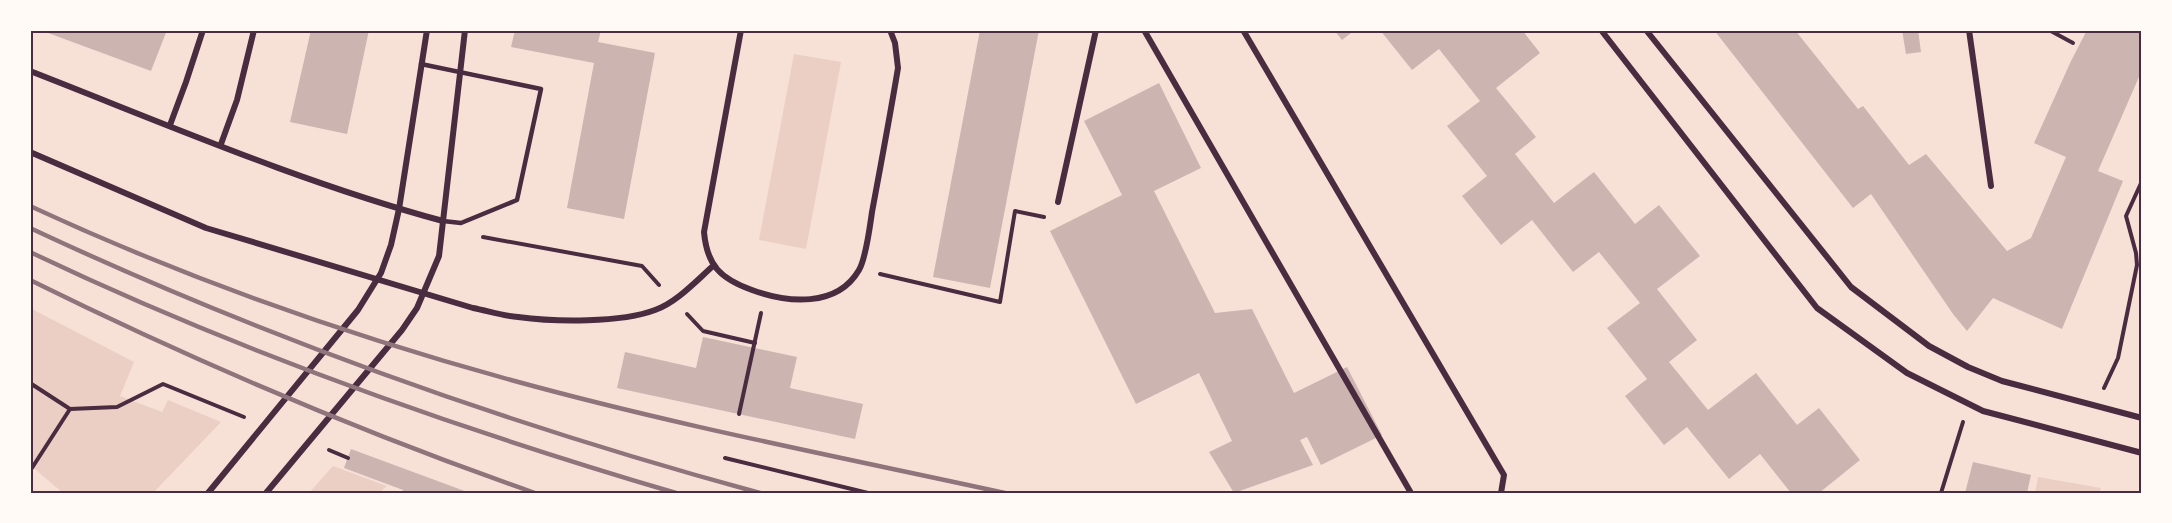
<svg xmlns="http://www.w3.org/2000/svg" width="2172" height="523" viewBox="0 0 2172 523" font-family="Cabin,sans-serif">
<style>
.green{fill:#ebcfc5}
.building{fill:#ccb4b1}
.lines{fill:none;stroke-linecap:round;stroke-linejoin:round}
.path{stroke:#4a2c40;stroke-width:4}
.service{stroke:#4a2c40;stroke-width:4.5}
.minor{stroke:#4a2c40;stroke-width:6}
.rail{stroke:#8f747c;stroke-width:4.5}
.neatline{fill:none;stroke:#4a2c40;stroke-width:2}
</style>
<rect width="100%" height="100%" fill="#f7e1d7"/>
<!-- green -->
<g class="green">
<polygon points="794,54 841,62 806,249 759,240"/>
<polygon points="30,308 134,362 120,396 162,412 168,400 221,422 155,491 151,493 63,493 30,465"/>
<polygon points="333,466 387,486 379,493 309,493"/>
<polygon points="2038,477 2101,488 2100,493 2035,493"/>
</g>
<!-- building -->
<g class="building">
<polygon points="40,30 167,30 151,71"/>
<polygon points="311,30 369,30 347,134 290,122"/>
<polygon points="515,30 601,30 598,42 655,53 624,219 567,208 594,63 511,47"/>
<polygon points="980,30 1039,30 990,288 933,277"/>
<polygon points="1334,30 1355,30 1342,40"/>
<polygon points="1380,30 1522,30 1540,53 1496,88 1536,137 1515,154 1554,203 1594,172 1635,224 1659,205 1700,256 1657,289 1697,340 1669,362 1708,410 1756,373 1797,425 1819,408 1860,460 1819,493 1791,493 1760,454 1729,479 1687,427 1664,445 1625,396 1647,379 1607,328 1640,303 1599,252 1573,272 1532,220 1501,245 1462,196 1487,176 1447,126 1480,101 1439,49 1412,70"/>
<polygon points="1714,30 1795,30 1858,109 1863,106 1909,165 1926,154 2007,251 2031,238 2066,157 2034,143 2071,61 2087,30 2142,30 2142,70 2098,171 2123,181 2062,329 1993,298 1967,331 1953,314 1871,194 1853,208"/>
<polygon points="1902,30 1918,30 1921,52 1906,54"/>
<polygon points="1159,83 1201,168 1154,191 1215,313 1252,309 1294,393 1347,367 1382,435 1321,465 1307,437 1300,440 1313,465 1234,493 1209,452 1232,441 1199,373 1136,404 1050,231 1122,195 1084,121"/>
<polygon points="703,337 797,357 790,388 863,404 855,439 617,388 625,352 696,368"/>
<polygon points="351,449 470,493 402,493 403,490 344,468"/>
<polygon points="1973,462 2031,475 2027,493 1965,493"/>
</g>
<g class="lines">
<!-- path -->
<g class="path">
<polyline points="2049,30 2073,43"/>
<polyline points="483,237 642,266 659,285"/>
<polyline points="880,274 1000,302 1015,211 1044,217"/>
<polyline points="687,314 703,331 755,343"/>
<polyline points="30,383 70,409 30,471"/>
<polyline points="2104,388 2118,358 2137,265 2136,253 2126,216 2142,181"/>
<polyline points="70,409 117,407 163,384 244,417"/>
<polyline points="739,414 761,313"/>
<polyline points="329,450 348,458"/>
<polyline points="725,458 868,493"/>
<polyline points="1941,493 1963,422"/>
</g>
<!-- service -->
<polyline class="service" points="421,64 541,89 517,200 461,223 443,221"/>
<!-- minor -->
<g class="minor">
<path d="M741,30L704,232C707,266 721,279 752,290C787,303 837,308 859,270C866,258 870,226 872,212C881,164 890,116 898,68L895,43L890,30"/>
<polyline points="1144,30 1411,493"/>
<polyline points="1243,30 1504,475 1501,493"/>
<polyline points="1601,30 1817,308 1907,373 1983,411 2142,453"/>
<polyline points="1646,30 1851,287 1929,346 1968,367 2002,381 2142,418"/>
<polyline points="1969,30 1991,186"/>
<path d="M30,71C166,124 302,183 443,221"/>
<polyline points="170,125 186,82 203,30"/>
<polyline points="221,144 237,100 254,30"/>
<path d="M30,152L206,228L473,308C488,311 503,316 518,317C555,322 621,323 655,310C677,302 696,281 713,266"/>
<polyline points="1058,202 1096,30"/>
<polyline points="208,493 358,310 381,273 391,245 399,209 427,30"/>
<polyline points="266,493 402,330 417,308 439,256 465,30"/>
</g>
<!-- rail -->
<g class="rail">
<path d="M30,206C185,278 347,335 511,380C674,425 840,457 1005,493"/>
<path d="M30,228C265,338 510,425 760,493"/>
<path d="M30,252C237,351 455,428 676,493"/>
<path d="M30,280C194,361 363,433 535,493"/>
</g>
</g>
<!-- border -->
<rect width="2172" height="523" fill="none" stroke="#fffaf5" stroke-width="63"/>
<rect x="32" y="32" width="2108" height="460" class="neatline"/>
</svg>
